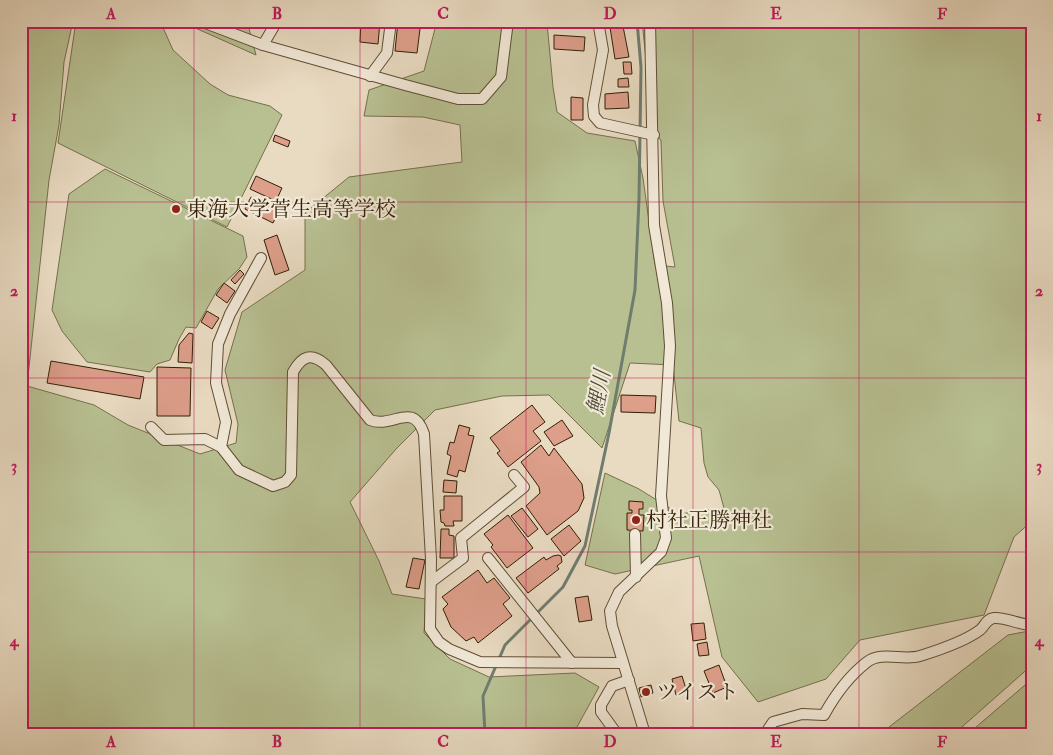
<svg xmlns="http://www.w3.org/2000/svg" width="1053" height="755" viewBox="0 0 1053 755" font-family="'IM FELL Double Pica','Noto Serif JP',serif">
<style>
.green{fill:#b8c092;stroke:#75704c}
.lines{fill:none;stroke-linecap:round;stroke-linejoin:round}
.stream{stroke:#6f7d6f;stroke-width:3}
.building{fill:#dd9e8a;stroke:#321f05}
.minor-casing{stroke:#604e34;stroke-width:12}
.minor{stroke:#f1e8d7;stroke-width:10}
.grid{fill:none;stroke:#c2185b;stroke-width:1;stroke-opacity:0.55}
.poi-dot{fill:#8f2418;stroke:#f1e8d7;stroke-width:2}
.labels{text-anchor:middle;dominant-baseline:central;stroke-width:4.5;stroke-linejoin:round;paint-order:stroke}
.poi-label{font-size:21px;fill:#321f05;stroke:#f1e8d7;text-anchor:start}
.water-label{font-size:22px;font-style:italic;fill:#504e3a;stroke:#f1e8d7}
.neatline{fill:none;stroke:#c2185b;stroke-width:2}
.grid-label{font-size:16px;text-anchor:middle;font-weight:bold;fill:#c2185b}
</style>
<rect width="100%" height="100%" fill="#e9dbc2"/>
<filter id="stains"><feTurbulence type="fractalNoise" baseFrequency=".004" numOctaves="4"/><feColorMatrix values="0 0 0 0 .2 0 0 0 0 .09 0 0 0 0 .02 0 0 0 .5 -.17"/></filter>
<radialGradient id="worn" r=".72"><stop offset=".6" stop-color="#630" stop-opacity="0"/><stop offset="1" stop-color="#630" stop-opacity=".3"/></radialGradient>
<!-- green -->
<g class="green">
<polygon points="21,21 73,21 64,62 59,125 49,180 27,386 94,405 128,425 200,454 236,443 238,424 225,370 242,312 305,270 305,213 349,177 462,162 460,125 423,117 364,116 369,90 424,71 437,21 547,23 553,87 557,112 587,133 635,141 643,178 655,265 675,267 663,201 661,141 653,127 642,21 1032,21 1032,521 1014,537 984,615 860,640 826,679 758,702 722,657 699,556 615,574 585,565 605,473 639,489 679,514 724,508 719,490 708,477 704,463 701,428 679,421 673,365 630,363 602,448 549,395 502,396 435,410 397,448 350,502 379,561 392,594 426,599 424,633 450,659 489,677 575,673 599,687 577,727 581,734 21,734"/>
<polygon points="76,21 160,21 173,50 210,84 228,95 270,106 282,115 227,227 58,143"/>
<polygon points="185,21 247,21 256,55 193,27"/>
<polygon points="105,169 243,236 247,257 239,269 218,289 196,328 186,327 179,339 170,360 157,364 150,372 87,362 62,331 52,310 69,194"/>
<polygon points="1029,631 1032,635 1032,665 954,734 880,734 1008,635"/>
<polygon points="1032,679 1032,734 968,734"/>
</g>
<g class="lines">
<!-- stream -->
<polyline class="stream" points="485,734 483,696 505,645 563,587 585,546 609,433 635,290 639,199 641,67 637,21"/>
</g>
<!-- building -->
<g class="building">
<polygon points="361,21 380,21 378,44 360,42"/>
<polygon points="398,21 421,21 417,53 395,51"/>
<polygon points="609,21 622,21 629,57 615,59"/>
<polygon points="554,35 585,37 584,51 554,49"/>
<polygon points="623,62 631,62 632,74 624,74"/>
<polygon points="628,78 629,87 618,87 618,79"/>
<polygon points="628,92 629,108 605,109 605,94"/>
<polygon points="571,97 583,98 583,120 571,120"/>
<polygon points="275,135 290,141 288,147 273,141"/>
<polygon points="256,176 282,188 276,201 250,189"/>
<polygon points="251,197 279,211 273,223 245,209"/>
<polygon points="277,235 289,270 275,275 264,240"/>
<polygon points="240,270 244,274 235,284 231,280"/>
<polygon points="224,283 235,291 227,303 216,295"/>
<polygon points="207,311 219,318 212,329 201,322"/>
<polygon points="189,333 193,334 192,363 178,362 179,345"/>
<polygon points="51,361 144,377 140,399 47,383"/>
<polygon points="157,367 191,368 190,416 157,416"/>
<polygon points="621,395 656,396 655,413 621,412"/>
<polygon points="532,405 545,422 533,431 541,441 508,467 497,453 500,451 490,438"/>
<polygon points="562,420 573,436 554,446 544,432"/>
<polygon points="459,425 470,428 468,435 474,436 465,472 459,470 457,477 447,474 451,456 447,454 450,442 454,443"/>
<polygon points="541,445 549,456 554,448 582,484 584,498 578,511 547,535 526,506 540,493 539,487 521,462"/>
<polygon points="444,480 457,481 456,493 443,492"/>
<polygon points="444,496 462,496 462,521 453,521 454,526 445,526 444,523 441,522 440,510 444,510"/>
<polygon points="629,501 643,502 643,509 639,509 639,515 644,515 643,531 627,530 627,513 632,513 632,510 629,510"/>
<polygon points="522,508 538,529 528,537 511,516"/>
<polygon points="508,515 533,548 507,568 491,547 493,545 484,534"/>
<polygon points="569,525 581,541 564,556 551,539"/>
<polygon points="441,529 449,529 449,535 454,536 454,558 440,558"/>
<polygon points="558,555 561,556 562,562 557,566 559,569 528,593 516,578 544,557 546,560 553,556"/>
<polygon points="413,558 425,560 419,589 406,587"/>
<polygon points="478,570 487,583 494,578 510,598 503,604 512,616 478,643 474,637 466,641 451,627 443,609 448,604 442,597"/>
<polygon points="588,596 592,620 579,622 575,598"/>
<polygon points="704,623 706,639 693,641 691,624"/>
<polygon points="707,642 709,655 699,656 697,644"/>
<polygon points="719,665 727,687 713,693 704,671"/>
<polygon points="682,676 687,692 676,695 672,679"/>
<polygon points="651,685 653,693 641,697 639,688"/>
<polygon points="692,727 693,734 684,734 683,729"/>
</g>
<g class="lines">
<defs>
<g id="minor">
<polyline points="200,21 263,45 405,85 458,99 482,99 501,77 508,21"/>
<polyline points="598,21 603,50 593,105 594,116 600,123 654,135"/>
<polyline points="263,45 277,21"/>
<polyline points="370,76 387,53 391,21"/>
<path d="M151,427L164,440L205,439L221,447L239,470L273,486L285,482L291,475L293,372C302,356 311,352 326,365L370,420C393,429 413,400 424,434L431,559L430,629L439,642L449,649L480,662L623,663"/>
<polyline points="221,447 226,422 216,383 218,344 230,314 261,258"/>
<polyline points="635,534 636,577"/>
<polyline points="488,558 572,663"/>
<polyline points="431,582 463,558 461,538 524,487 514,475"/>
<polyline points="617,734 601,712 601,705 612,686 629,680"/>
<polyline points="645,734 612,626 610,611 619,592 661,552 666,538 661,496 670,346 667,303 654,225 650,21"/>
<path d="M765,734L773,722L802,714L824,715C835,695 849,676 867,662C882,651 903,661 920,656C936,651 967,640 980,630C985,626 986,619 994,618C1006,617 1019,625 1032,625"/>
</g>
</defs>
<!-- minor casing -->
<use href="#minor" class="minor-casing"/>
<!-- minor -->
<use href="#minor" class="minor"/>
</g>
<!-- grid -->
<path class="grid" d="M194,21V734M360,21V734M526,21V734M693,21V734M859,21V734M21,202H1032M21,378H1032M21,552H1032"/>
<!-- markers -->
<g class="poi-dot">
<circle cx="176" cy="209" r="5"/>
<circle cx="636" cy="520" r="5"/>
<circle cx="646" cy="692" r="5"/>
</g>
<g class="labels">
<!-- poi labels -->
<g class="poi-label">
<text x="186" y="209">東海大学菅生高等学校</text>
<text x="646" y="520">村社正勝神社</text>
<text x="656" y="692">ツイスト</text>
</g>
<!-- water labels -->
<g class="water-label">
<text transform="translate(599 392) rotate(-79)">鯉川</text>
</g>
</g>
<!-- margin -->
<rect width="1053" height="755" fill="none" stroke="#e9dbc2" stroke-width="55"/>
<rect x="28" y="28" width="998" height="700" class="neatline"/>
<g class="grid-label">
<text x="111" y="19">A</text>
<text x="277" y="19">B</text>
<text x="443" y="19">C</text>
<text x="610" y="19">D</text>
<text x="776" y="19">E</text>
<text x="942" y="19">F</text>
<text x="14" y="121">1</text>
<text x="1039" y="121">1</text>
<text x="14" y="296">2</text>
<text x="1039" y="296">2</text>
<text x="14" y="471">3</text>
<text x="1039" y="471">3</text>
<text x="14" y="646">4</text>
<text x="1039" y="646">4</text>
<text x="111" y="747">A</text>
<text x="277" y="747">B</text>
<text x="443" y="747">C</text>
<text x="610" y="747">D</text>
<text x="776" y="747">E</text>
<text x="942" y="747">F</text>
</g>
<rect width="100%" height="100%" filter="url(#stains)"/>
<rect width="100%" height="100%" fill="url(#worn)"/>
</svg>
